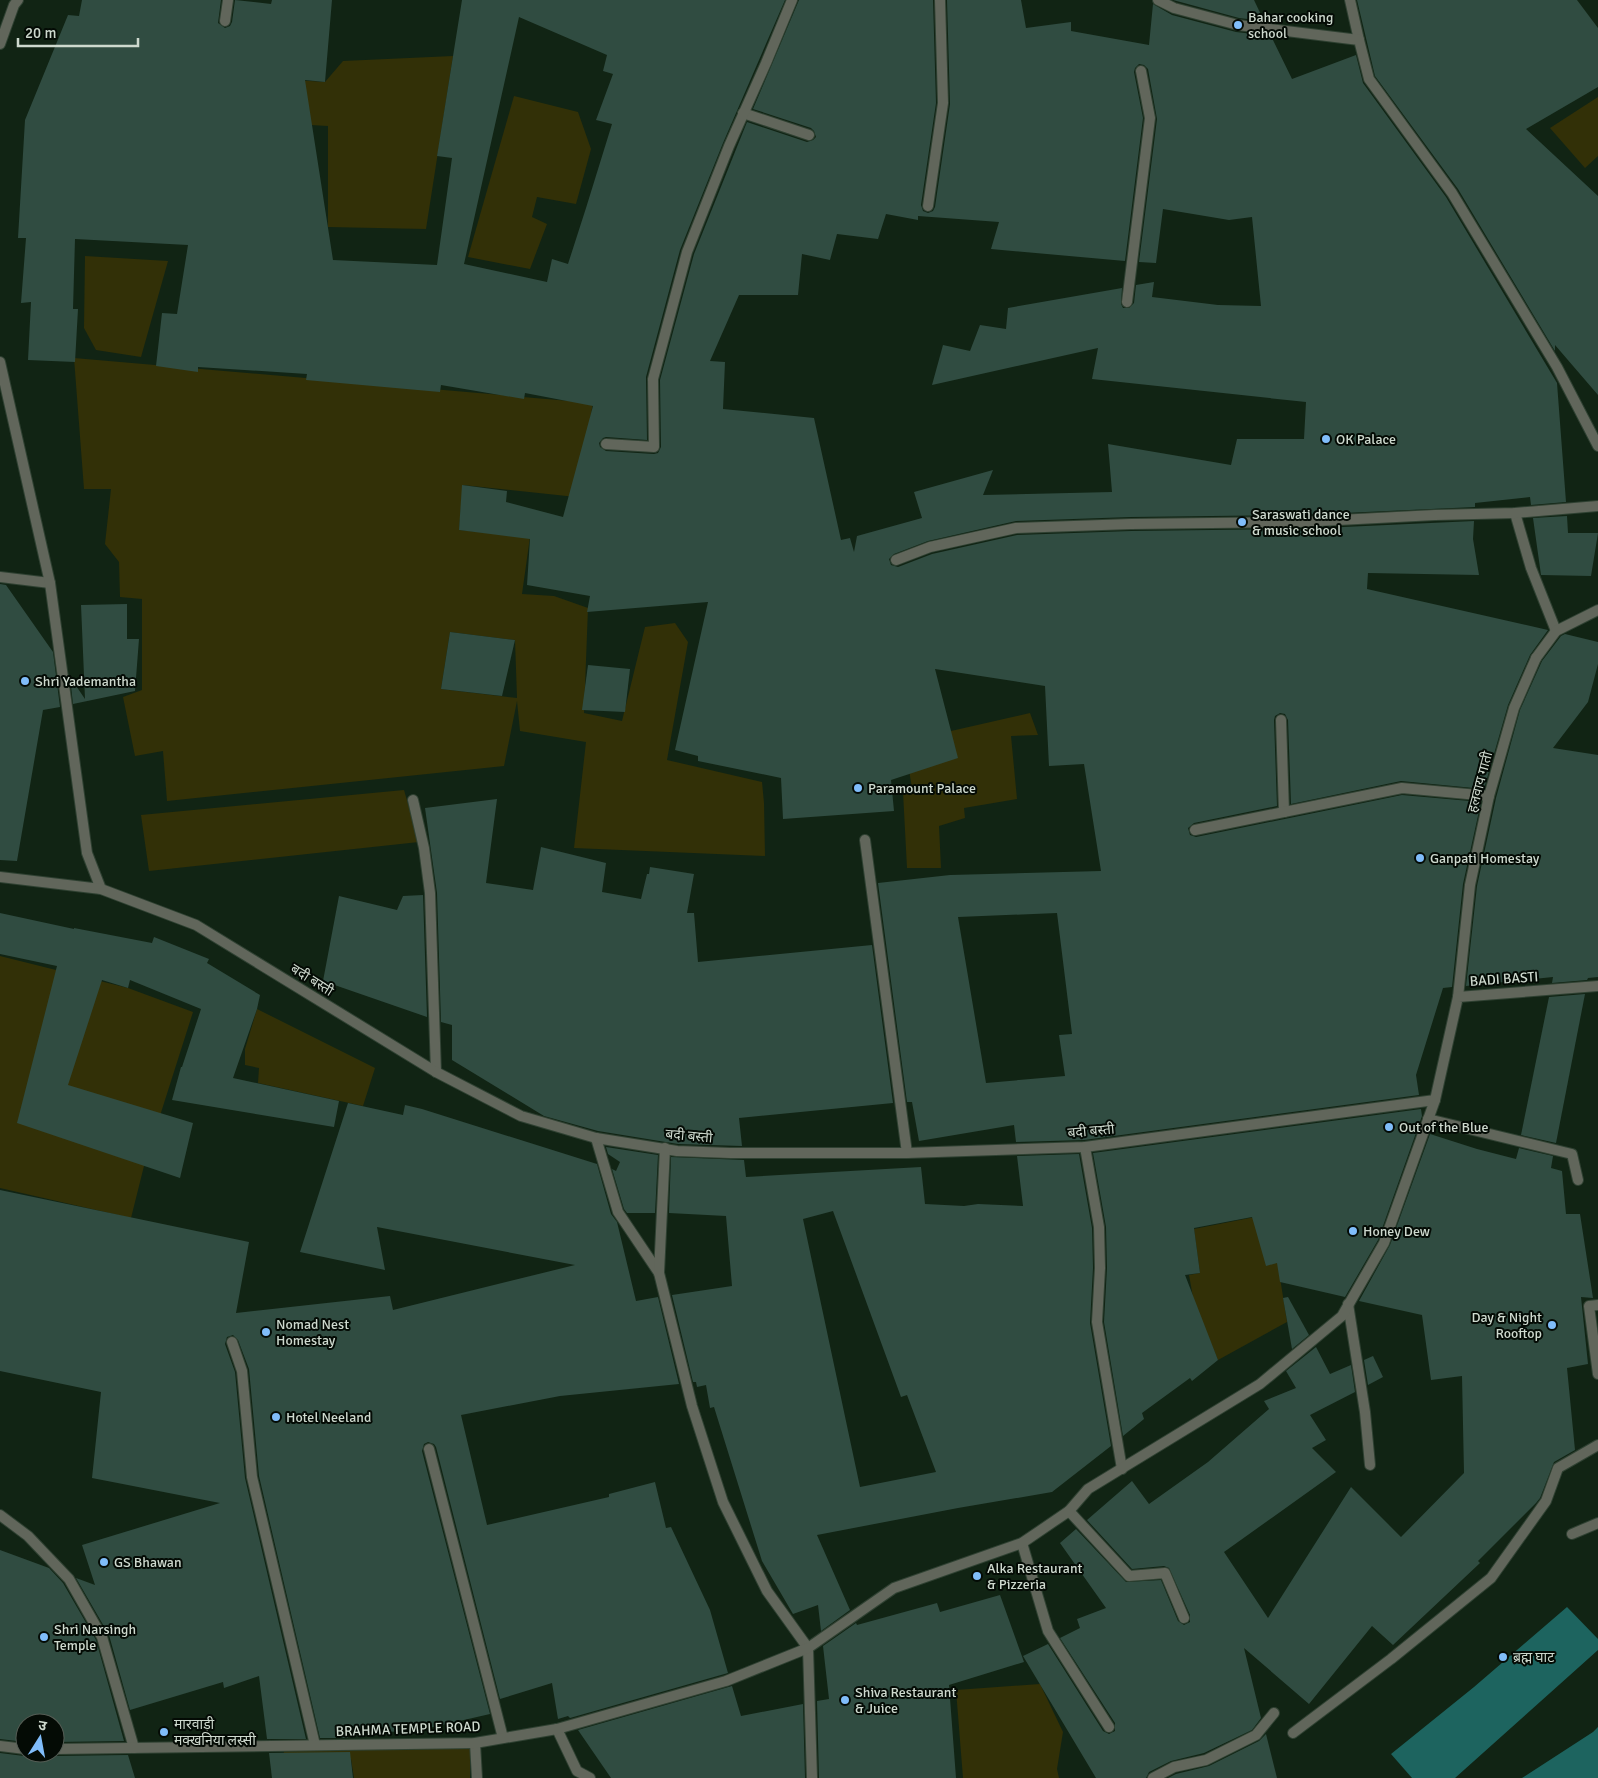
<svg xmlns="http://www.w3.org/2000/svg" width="1598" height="1778" viewBox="0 0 1598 1778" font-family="Signika,'Noto Sans Devanagari',sans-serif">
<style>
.green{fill:#323007;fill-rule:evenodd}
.water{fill:#1d645f}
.building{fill:#304c41;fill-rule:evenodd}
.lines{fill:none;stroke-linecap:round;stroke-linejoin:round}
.lane-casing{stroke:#2f4132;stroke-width:12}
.street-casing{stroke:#2f4132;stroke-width:12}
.lane{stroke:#61665b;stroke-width:10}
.street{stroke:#61665b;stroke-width:10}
.poi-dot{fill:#80bdfa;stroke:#040b05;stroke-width:2}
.labels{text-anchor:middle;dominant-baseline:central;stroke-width:4;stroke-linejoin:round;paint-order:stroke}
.poi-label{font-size:14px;fill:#ced9ce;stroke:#040b05;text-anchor:start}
.street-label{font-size:14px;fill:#ced9ce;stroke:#040b05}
</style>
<rect width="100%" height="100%" fill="#112414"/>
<!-- green -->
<g class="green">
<polygon points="453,56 426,229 328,227 328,126 191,118 79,66 325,82 343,61"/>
<polygon points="514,96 578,112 591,149 576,204 537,197 532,217 547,224 530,269 468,257"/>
<polygon points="1598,97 1598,156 1585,168 1550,128"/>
<polygon points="85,256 168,261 141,357 96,350 84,328"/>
<path d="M74,358L593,403L576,497L463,485L459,530L530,537L522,594L554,596L588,608L584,713L622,721L645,627L675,623L688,642L667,760L762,782L764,803L765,856L574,848L586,742L520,731L517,701L504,766L167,801L163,751L135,756L123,697L142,690V599L120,597L119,562L105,544L111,489H84ZM450,632L515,640L517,698L441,689Z"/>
<polygon points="1030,713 1038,735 1011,736 1017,799 964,808 965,818 939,826 941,868 907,868 903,792 912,788 908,764 951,731"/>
<polygon points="404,790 419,842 149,871 141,815"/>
<polygon points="0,956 128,988 193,1012 144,1166 131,1218 0,1188"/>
<polygon points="257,1009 375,1068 363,1106 258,1083 259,1068 245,1065 245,1049"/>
<polygon points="1270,1214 1287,1322 1218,1360 1194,1303 1189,1275 1200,1273 1194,1229"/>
<polygon points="1040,1684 1063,1732 1057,1769 1059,1778 963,1778 956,1690"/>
<polygon points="470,1743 470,1778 354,1778 351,1759 314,1759 283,1778 284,1746"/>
</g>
<!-- water -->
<g class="water">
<polygon points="1567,1607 1598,1639 1598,1650 1455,1778 1412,1778 1391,1754 1474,1687"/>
<polygon points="1598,1727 1598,1778 1522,1778 1593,1732"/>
</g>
<!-- building -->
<g class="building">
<path d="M82,0H221L218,23L225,28L230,26L232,22L235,0L271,4L272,0H332L325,82L305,80L333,260L437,265L452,158L437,156L462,0H785L723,143L680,250L646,377L647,440L606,437L603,438L599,443L600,447L606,451L654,454L658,453L661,447L660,380L694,254L747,122L807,142L813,140L816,137L814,131L811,128L753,109L799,0H933L936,103L921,205L923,211L928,213L933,211L935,207L950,104L947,0H1021L1026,28L1071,22V31L1149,45L1153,4L1172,15L1236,32L1271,36L1292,79L1356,55L1363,83L1446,197L1557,383L1566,502L1531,505L1530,497L1475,503V507L1300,515L1131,517L1016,521L928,541L894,554L889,559L891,565L898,567L932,554L1017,535L1131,531L1300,529L1474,521L1473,539L1479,575L1368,573L1367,589L1548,630L1530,655L1508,705L1484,789L1401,781L1291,804L1288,720L1285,714L1280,713L1275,716L1274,720L1277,806L1194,823L1188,828L1190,835L1196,837L1402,795L1481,802L1463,884L1452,987L1443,988L1416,1075L1419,1095L1084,1140L1016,1142L1014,1125L919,1141L912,1102H907L878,883L950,875L1101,871L1084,764L1049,766L1045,686L935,669L958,758L891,780L894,811L783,819L781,778L698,761V756L675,750L708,602L587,612L590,596L527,585L530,539L459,530L462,485L507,491L506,502L563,517L593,406L525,393L524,399L441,385L440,392L306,380L307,374L198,367V372L156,366L162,313L177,314L188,245L75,239L73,309H78L75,362L28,360L31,302L21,303L26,238H18L25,120L68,15L79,16ZM519,17L607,55L603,71L613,74L596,120L612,124L586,208L568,264L552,259L547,282L464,264ZM1139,64L1144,65L1148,69L1157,119L1139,262L1156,263L1163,209L1229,220L1252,217L1261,306L1218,305L1152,297L1154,282L1136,285L1134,303L1129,308H1123L1121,304L1122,288L1008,308L1006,329L980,325L970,351L943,345L932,385L1098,348L1092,379L1306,402L1304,439H1237L1231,465L1108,444L1112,492L983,495L993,470L914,492L922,518L857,536L854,552L850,538L841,540L814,418L723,409L725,362L710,361L739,295H798L802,254L830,260L837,234L878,239L886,214L918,220V216L999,222L991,249L1125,261L1143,118L1134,72L1135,68ZM1057,913L1072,1034L1059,1035L1065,1076L986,1083L958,917Z"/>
<polygon points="1173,0 1254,0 1264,21 1239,18"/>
<polygon points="1357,0 1577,0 1598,28 1598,87 1526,129 1598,196 1598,395 1555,345 1555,351 1458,189 1375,76"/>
<polygon points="1567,516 1568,533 1598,533 1591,576 1541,575 1533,518"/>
<polygon points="0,584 6,585 53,652 60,707 43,710 17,861 0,860"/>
<polygon points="127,604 127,639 139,639 135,691 73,704 70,677 85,699 81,605"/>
<polygon points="450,632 515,640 502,696 441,689"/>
<polygon points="1565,634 1598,642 1598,664 1588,702 1553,748 1598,755 1598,977 1588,978 1587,980 1552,983 1553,977 1466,986 1477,886 1496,798 1520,710 1542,661 1561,636"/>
<polygon points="588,665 630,669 625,712 582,710"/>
<polygon points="497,799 486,883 533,890 541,847 606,863 602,892 641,899 647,874 649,874 650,867 694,874 687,913 694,913 698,962 872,945 893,1103 739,1118 742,1146 678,1144 598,1131 544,1116 452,1060 452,1025 441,1022 437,893 425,808"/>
<polygon points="423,895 427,1017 323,981 339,896 397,910 403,896"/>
<polygon points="0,913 74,929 74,928 152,943 154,937 209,959 207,963 260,995 257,1009 233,1078 339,1101 334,1127 172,1100 181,1067 182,1067 201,1009 130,980 128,988 102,980 68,1085 193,1123 180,1178 17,1123 57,966 0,954"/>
<polygon points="1585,994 1556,1143 1521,1135 1549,997"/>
<polygon points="348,1103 403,1115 405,1105 422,1109 597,1164 611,1214 617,1222 636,1301 658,1297 679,1384 560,1396 461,1415 487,1525 609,1497 609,1494 655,1482 666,1528 671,1527 710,1610 728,1673 570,1718 568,1716 558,1719 552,1683 500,1699 436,1447 434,1444 428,1442 424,1444 422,1451 490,1714 416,1731 348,1733 348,1738 320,1738 259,1476 249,1369 238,1340 233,1335 227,1337 225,1344 235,1372 245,1478 306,1739 267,1739 259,1676 224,1688 223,1682 130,1710 109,1635 76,1578 95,1585 82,1545 220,1503 92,1478 101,1392 0,1371 0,1190 249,1242 236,1313 390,1296 393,1310 575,1265 377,1227 385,1270 300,1252"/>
<polygon points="1421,1109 1422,1116 1378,1240 1345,1297 1280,1282 1277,1263 1266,1266 1252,1217 1194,1228 1200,1273 1185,1275 1218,1360 1192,1381 1190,1378 1142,1413 1144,1419 1123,1436 1104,1322 1107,1268 1106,1227 1093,1153"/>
<polygon points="1430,1134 1477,1149 1516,1159 1519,1148 1553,1156 1551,1168 1562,1171 1566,1214 1580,1214 1593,1298 1581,1297 1588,1364 1567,1368 1575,1450 1554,1462 1540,1498 1536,1503 1478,1561 1480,1563 1393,1645 1372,1626 1309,1704 1244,1648 1261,1718 1252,1730 1204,1753 1171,1761 1149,1772 1146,1778 1096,1778 1023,1656 1048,1644 1103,1731 1109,1734 1115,1731 1115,1723 1060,1638 1080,1628 1077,1619 1106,1608 1060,1543 1076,1529 1126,1582 1161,1580 1178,1621 1184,1625 1190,1622 1190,1615 1169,1568 1164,1566 1132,1569 1087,1520 1132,1481 1149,1504 1208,1462 1269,1409 1264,1401 1296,1388 1286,1371 1316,1347 1330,1374 1351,1365 1355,1392 1310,1415 1326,1440 1312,1448 1336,1472 1224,1552 1268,1618 1351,1487 1401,1537 1464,1473 1462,1376 1431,1380 1422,1315 1359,1301 1390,1245"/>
<polygon points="606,1147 658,1155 655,1213 627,1213 624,1209 612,1169 616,1171 620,1162 608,1154"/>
<path d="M1079,1154L1092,1228L1093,1268L1090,1323L1111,1446L1052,1492L958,1508L817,1535L850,1610L821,1631L818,1605L793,1614L762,1561L714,1407L710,1408L706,1385L697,1387L696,1382H693L672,1295L732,1286L726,1216L669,1213L671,1157L744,1160L746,1177L921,1167L925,1204L964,1206L978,1204L1023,1206L1017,1156ZM833,1211L901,1397L907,1395L936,1472L860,1487L803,1219Z"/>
<polygon points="1288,1297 1309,1335 1292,1349 1283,1298"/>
<polygon points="1373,1356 1383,1377 1368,1385 1364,1360"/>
<polygon points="0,1550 49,1568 63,1583 96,1640 124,1741 55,1742 55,1723 25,1723 25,1742 0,1739"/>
<polygon points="1000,1595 1024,1662 949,1685 956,1778 819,1778 817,1701 829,1699 823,1646 856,1623 857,1625 937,1603 940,1612"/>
<polygon points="732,1686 741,1716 803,1704 805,1778 611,1778 578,1730"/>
<polygon points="1266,1734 1277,1778 1168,1778 1176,1774 1209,1766 1259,1741"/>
<polygon points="350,1752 353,1778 272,1778 269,1753"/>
<polygon points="0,1753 24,1756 31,1753 50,1753 55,1756 128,1755 135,1778 0,1778"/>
</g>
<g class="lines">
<defs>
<g id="lane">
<polyline points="1350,0 1359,40"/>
<polyline points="225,21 228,0"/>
<polyline points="743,113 809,135"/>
<polyline points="928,206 943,103 940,0"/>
<polyline points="1127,302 1150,118 1141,71"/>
<polyline points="606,444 654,447 653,379 687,252 729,146 766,63 792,0"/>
<polyline points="1515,513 1531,568 1556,631"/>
<polyline points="0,577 50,583"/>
<polyline points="1536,658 1556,631 1598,610"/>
<polyline points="1281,720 1284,812"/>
<polyline points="413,800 424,848 430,893 436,1072"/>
<polyline points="1195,830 1402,788 1489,796"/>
<polyline points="865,840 907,1153"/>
<polyline points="1428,1119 1572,1154 1578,1180"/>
<polyline points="596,1138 618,1212 659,1273"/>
<polyline points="1085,1147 1099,1227 1100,1268 1097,1322 1122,1469"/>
<polyline points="1348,1304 1365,1412 1370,1465"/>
<polyline points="232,1342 242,1371 252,1477 315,1745"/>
<polyline points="429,1449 503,1738"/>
<polyline points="1069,1511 1129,1576 1165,1573 1184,1618"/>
<polyline points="1022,1543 1048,1631 1109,1727"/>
</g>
<g id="street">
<polyline points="1158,0 1174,8 1238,25 1359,40 1369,79 1452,193 1557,367 1598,446"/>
<polyline points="0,44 14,5 18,0"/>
<polyline points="0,362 50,583 87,853 101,889"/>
<polyline points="896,560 930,547 1016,528 1131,524 1300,522 1435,515 1515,513 1598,506"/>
<polyline points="0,877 101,889 196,925 436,1072 521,1116 596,1138 677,1151 730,1153 907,1153 1085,1147 1435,1100"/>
<polyline points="1458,997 1470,885 1489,796 1514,708 1536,658"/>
<polyline points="665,1148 659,1273 692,1406 723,1502 767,1591 808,1648 812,1778"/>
<polyline points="1598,1305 1589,1306 1598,1374"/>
<polyline points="0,1515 28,1536 69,1579 102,1637 134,1748"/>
<polyline points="1572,1534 1598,1523"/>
<polyline points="557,1729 577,1771 590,1778"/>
<polyline points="1293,1733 1391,1659 1491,1578 1546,1501 1558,1468 1598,1445"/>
<polyline points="475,1743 477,1778"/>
<polyline points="0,1746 25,1749"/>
<polyline points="55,1749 475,1743 557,1729 726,1681 808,1648 894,1588 1022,1543 1069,1511 1088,1489 1260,1384 1342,1316 1384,1243 1435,1100 1458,997 1598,986"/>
<polyline points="1153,1778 1174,1767 1206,1760 1256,1735 1274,1713"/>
</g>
</defs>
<!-- lane casing -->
<use href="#lane" class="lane-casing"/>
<!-- street casing -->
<use href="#street" class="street-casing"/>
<!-- lane -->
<use href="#lane" class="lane"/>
<!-- street -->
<use href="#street" class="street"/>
</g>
<!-- markers -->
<g class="poi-dot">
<circle cx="1238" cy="25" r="5"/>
<circle cx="1326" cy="439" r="5"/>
<circle cx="1242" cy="522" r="5"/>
<circle cx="25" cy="681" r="5"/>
<circle cx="858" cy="788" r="5"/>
<circle cx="1420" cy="858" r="5"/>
<circle cx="1389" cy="1127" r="5"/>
<circle cx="1353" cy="1231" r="5"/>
<circle cx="1552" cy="1325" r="5"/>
<circle cx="266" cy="1332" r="5"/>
<circle cx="276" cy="1417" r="5"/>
<circle cx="104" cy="1562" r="5"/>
<circle cx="977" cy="1576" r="5"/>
<circle cx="44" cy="1637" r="5"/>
<circle cx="1503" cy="1657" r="5"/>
<circle cx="845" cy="1700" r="5"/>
<circle cx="164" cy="1732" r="5"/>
</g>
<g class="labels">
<!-- poi labels -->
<g class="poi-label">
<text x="1248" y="17">Bahar cooking<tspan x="1248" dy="16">school</tspan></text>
<text x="1336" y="439">OK Palace</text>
<text x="1252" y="514">Saraswati dance<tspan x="1252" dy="16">&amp; music school</tspan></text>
<text x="35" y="681">Shri Yademantha</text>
<text x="868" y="788">Paramount Palace</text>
<text x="1430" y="858">Ganpati Homestay</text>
<text x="1399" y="1127">Out of the Blue</text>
<text x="1363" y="1231">Honey Dew</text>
<text x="1542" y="1317" text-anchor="end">Day &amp; Night<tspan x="1542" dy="16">Rooftop</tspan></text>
<text x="276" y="1324">Nomad Nest<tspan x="276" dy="16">Homestay</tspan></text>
<text x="286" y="1417">Hotel Neeland</text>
<text x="114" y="1562">GS Bhawan</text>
<text x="987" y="1568">Alka Restaurant<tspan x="987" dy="16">&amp; Pizzeria</tspan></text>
<text x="54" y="1629">Shri Narsingh<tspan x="54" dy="16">Temple</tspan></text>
<text x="1513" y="1657">ब्रह्म घाट</text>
<text x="855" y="1692">Shiva Restaurant<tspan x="855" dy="16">&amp; Juice</tspan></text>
<text x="174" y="1724">मारवाड़ी<tspan x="174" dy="16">मक्खनिया लस्सी</tspan></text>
</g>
<!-- street labels -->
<g class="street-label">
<text transform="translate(1480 782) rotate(-75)">हलवाय गाती</text>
<text transform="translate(1504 979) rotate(-4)">BADI BASTI</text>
<text transform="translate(312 980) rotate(32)">बदी बस्ती</text>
<text transform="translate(1091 1131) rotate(-5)">बदी बस्ती</text>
<text transform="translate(689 1136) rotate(5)">बदी बस्ती</text>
<text transform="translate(408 1729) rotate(-2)">BRAHMA TEMPLE ROAD</text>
</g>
</g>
<!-- north arrow -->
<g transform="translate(40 1738) rotate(11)"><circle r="24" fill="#040b05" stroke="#555d55"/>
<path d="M0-4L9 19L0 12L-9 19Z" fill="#80bdfa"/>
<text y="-8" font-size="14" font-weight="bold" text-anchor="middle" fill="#ced9ce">उ</text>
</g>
<!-- scale -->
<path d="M18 38v8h120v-8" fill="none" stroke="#ced9ce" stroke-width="2.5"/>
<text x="25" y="38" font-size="15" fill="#ced9ce" stroke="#040b05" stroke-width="4" paint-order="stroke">20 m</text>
</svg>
